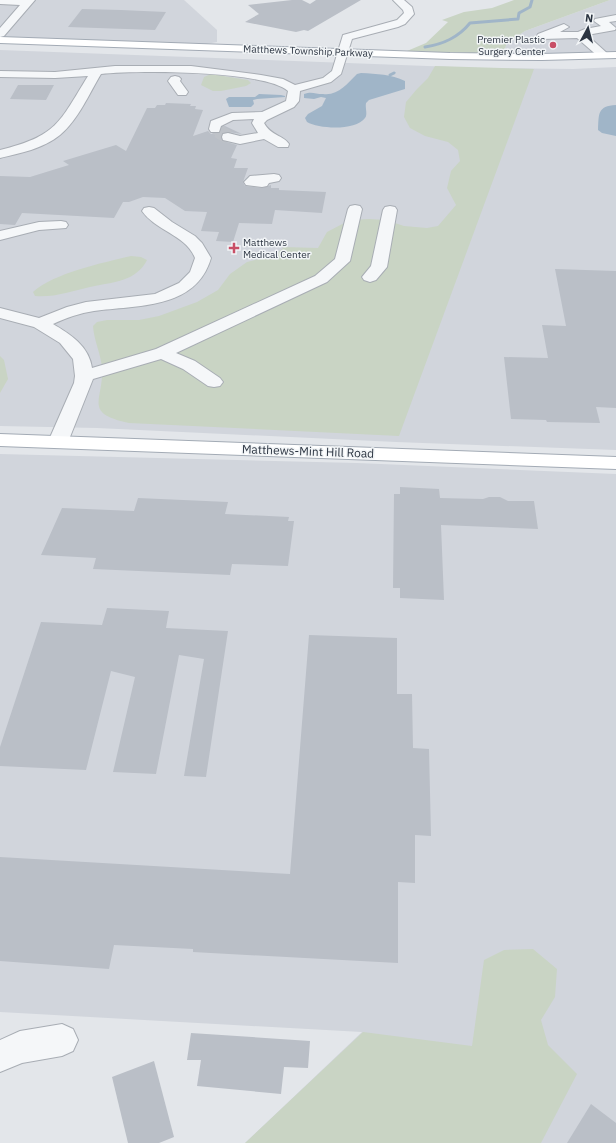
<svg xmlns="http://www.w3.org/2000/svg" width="616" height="1143" viewBox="0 0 616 1143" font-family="'IBM Plex Sans',sans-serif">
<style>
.built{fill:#d1d5dc}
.green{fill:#c9d4c4}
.water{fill:#a0b5c8}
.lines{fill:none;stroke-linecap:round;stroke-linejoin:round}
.stream{stroke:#a0b5c8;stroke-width:3}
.building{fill:#babfc7}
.minor-tunnel-far1{stroke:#bec2c8;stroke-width:11;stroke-dasharray:11 5.5;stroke-linecap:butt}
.minor-tunnel{stroke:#bec2c8;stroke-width:14;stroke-dasharray:14 7;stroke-linecap:butt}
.minor-casing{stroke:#a8adb4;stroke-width:2}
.major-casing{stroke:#a3abb5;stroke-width:2}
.minor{fill:#f5f7f9;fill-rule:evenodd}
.major{fill:#fff;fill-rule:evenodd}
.poi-dot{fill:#c84f66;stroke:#f2f5f7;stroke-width:1.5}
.labels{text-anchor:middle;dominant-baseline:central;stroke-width:3;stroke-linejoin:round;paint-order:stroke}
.far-poi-label{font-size:10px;fill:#2b3441;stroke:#f2f5f7;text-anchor:end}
.far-street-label{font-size:10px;fill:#2b3441;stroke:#f2f5f7}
.street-label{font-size:12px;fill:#2b3441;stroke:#f2f5f7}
</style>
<rect width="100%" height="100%" fill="#e3e6ea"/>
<!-- built -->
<g class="built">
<polygon points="0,0 184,0 217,30 217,42 206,44 0,37"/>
<polygon points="610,0 616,0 616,52 575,54 503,54 507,43 525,31"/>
<polygon points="0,50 481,68 573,69 616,67 616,450 396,442 97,428 0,426"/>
<polygon points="0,454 357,463 616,474 616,1143 245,1143 362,1032 0,1012"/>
</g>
<!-- green -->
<g class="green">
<polygon points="514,0 610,0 525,31 507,43 503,54 407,51 426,43 448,22 442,20 464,12 492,8"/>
<path d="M435,66L534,69L399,436L129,423C82,413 104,400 102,368C101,354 94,341 93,326L97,322L107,320H139L159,316L197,302L218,290L230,274L247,262L275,255L284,247L318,248L327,232L350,220L369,219L386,220L404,226L427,228L438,226L456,205L447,188L451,171L460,161L458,150L448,142L425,136L410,128L404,117L406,102L417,89L428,78Z"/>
<polygon points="211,74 248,80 251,83 246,86 221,91 213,91 201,85 204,77"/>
<path d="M131,256L141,257L147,260C144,267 137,273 130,277C117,283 103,284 90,287C72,291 53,298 35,296L33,292C54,273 102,263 131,256Z"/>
<polygon points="0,356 4,360 8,379 0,393"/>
<polygon points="533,949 557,969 555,997 541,1020 548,1045 577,1074 541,1143 245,1143 363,1032 472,1046 484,960 504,950"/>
</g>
<!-- water -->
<g class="water">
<path d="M361,73C377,74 391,74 405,81V89L369,100L366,103C365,108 368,115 365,118C356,131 319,129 307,122L305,118L308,114L322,106L326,98L321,97L314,99L304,98V94C312,91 315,94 323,94C338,96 347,84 357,74Z"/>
<polygon points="259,94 281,95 285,96 285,97 257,99 253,100 254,104 251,107 229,107 226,99 229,97 255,97"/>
<path d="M616,105V136L602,133L598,130C599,114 597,106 616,105Z"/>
</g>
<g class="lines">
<!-- stream -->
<g class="stream">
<path d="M425,47C443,44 458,38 470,23L518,19L519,13L530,7L532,0"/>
<polyline points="390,75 394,73"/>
</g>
</g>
<!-- building -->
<g class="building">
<polygon points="292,0 302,0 310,4 316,0 361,0 308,31 304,30 296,32 245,22 259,14 248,5"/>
<polygon points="82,9 121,10 166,12 155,30 68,27"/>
<polygon points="18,85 54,85 46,100 10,99"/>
<polygon points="166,103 191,104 190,106 196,106 195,109 203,110 193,136 208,131 211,134 219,134 222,127 225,126 242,134 228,132 223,133 221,137 223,141 237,145 231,158 237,159 234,168 248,168 243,182 245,186 262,188 271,185 271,188 279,188 279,190 326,192 322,213 275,210 272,224 239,223 233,242 216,241 219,232 201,231 207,212 185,211 165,198 143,197 129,202 123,202 114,218 22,213 15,225 0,224 0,176 30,177 69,165 63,161 116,145 126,151 147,108 155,108 157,105 165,105"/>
<polygon points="555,269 616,271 616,408 596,407 600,423 547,422 546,420 511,419 504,357 548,358 542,325 566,326"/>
<polygon points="400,487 439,489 440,498 483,499 489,497 500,497 508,501 534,501 538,529 441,525 444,600 400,598 400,588 393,588 394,494 400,494"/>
<polygon points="138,498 228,502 225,514 289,517 288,521 294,521 288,566 232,564 230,575 93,569 96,558 41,555 62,508 134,511"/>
<polygon points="107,608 169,611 166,628 228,631 206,777 184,776 204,659 179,655 156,774 113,772 135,677 111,671 86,770 0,766 0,747 41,622 102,625"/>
<polygon points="309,635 397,638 397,694 412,694 413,748 429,749 431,836 415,835 415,883 398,882 398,963 193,952 193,949 114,945 109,969 0,961 0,857 290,874"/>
<polygon points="191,1033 310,1041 308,1068 284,1067 281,1094 197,1086 201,1060 187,1060"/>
<polygon points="154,1061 174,1137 159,1143 128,1143 112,1077"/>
<polygon points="591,1104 616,1123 616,1143 567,1143"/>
</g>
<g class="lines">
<!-- minor-tunnel-far1 -->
<polyline class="minor-tunnel-far1" points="215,129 220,132"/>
<!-- minor-tunnel -->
<polyline class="minor-tunnel" points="218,131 228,137"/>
<defs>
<g id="minor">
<polygon points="0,0 35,0 4,36 0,37 0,28 20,5 0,4"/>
<path d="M393,0H404L412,7L414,14L405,24L398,27L352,39L341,74L331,82L300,91L299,101L294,107L267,120L264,123C271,136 283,135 289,144L288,147H278L264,139L240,144L223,140L222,137L223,134L228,133L240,136L258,133L252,123L254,119L233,120L221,126L219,132H211L209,129L211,121L232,113L262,112L286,101L288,91C264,70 135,70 101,74C89,94 78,120 60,135C43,149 20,153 0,158V150C57,136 59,123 88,76L55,78L0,77V71L55,72L115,66H191L261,75L283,79L295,85L323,78L332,71L343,35L397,20L404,13L403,10Z"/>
<polygon points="616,15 616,21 609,22 616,28 615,30 587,35 608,54 610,56 608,58 600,58 577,38 542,39 537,36 538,34 564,24 569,27 560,32 578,32 585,29 601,26 594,21 595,19"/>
<polygon points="175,76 179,77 181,79 180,81 188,92 186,95 178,95 168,81 171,77"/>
<polygon points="274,174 279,175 281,178 279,181 269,183 267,186 262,187 246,185 244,182 250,176"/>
<path d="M355,205L360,206L362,209L350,261L327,282L176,353L195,361L220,378L223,382L220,386L214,387L208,386L183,369L161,359L93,379L68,442L65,446L58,448L51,446L48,442L74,383L75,376L73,359L60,343L34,327L0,318V308L39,318L67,307L86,302L155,294L179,283L190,272L195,258C186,235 156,231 142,211L144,208L149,207L154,208L172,222L195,236L202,243L211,258C196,310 136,305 94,311C80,313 66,318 53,324C70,334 89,346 92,368L156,349L315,276L335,259L348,209L350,206Z"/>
<polygon points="390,206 395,207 397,210 387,267 376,280 370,282 364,280 362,277 371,266 383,210 385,207"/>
<polygon points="61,221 66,222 68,225 66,228 39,230 0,240 0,231 39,222"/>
<polygon points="62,1024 73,1029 78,1040 73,1051 62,1056 22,1063 0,1072 0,1040 20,1031"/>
</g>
<g id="major">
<polygon points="0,37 450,53 542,54 616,52 616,58 542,60 450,59 0,43"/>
<polygon points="0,434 616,457 616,469 0,446"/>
</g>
</defs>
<!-- minor casing -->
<use href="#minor" class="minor-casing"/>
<!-- major casing -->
<use href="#major" class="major-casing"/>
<!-- minor -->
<use href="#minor" class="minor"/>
<!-- major -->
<use href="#major" class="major"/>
</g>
<!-- markers -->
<g class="poi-dot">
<circle cx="553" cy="45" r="4"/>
<path d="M232 242h4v4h4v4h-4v4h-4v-4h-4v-4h4z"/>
</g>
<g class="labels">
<!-- far-poi labels -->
<g class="far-poi-label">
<text x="545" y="39">Premier Plastic<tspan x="545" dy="12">Surgery Center</tspan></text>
<text x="243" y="242" text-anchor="start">Matthews<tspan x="243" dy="12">Medical Center</tspan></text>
</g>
<!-- far-street labels -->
<g class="far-street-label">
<text transform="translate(308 51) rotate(2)">Matthews Township Parkway</text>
</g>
<!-- street labels -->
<g class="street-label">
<text transform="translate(308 451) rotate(2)">Matthews-Mint Hill Road</text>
</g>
</g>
<!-- north arrow -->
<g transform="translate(588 28) rotate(7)" stroke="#f2f5f7" stroke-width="3" paint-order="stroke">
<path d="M0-3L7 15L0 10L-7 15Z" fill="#2b3441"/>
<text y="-6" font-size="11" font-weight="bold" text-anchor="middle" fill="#2b3441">N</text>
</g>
</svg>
